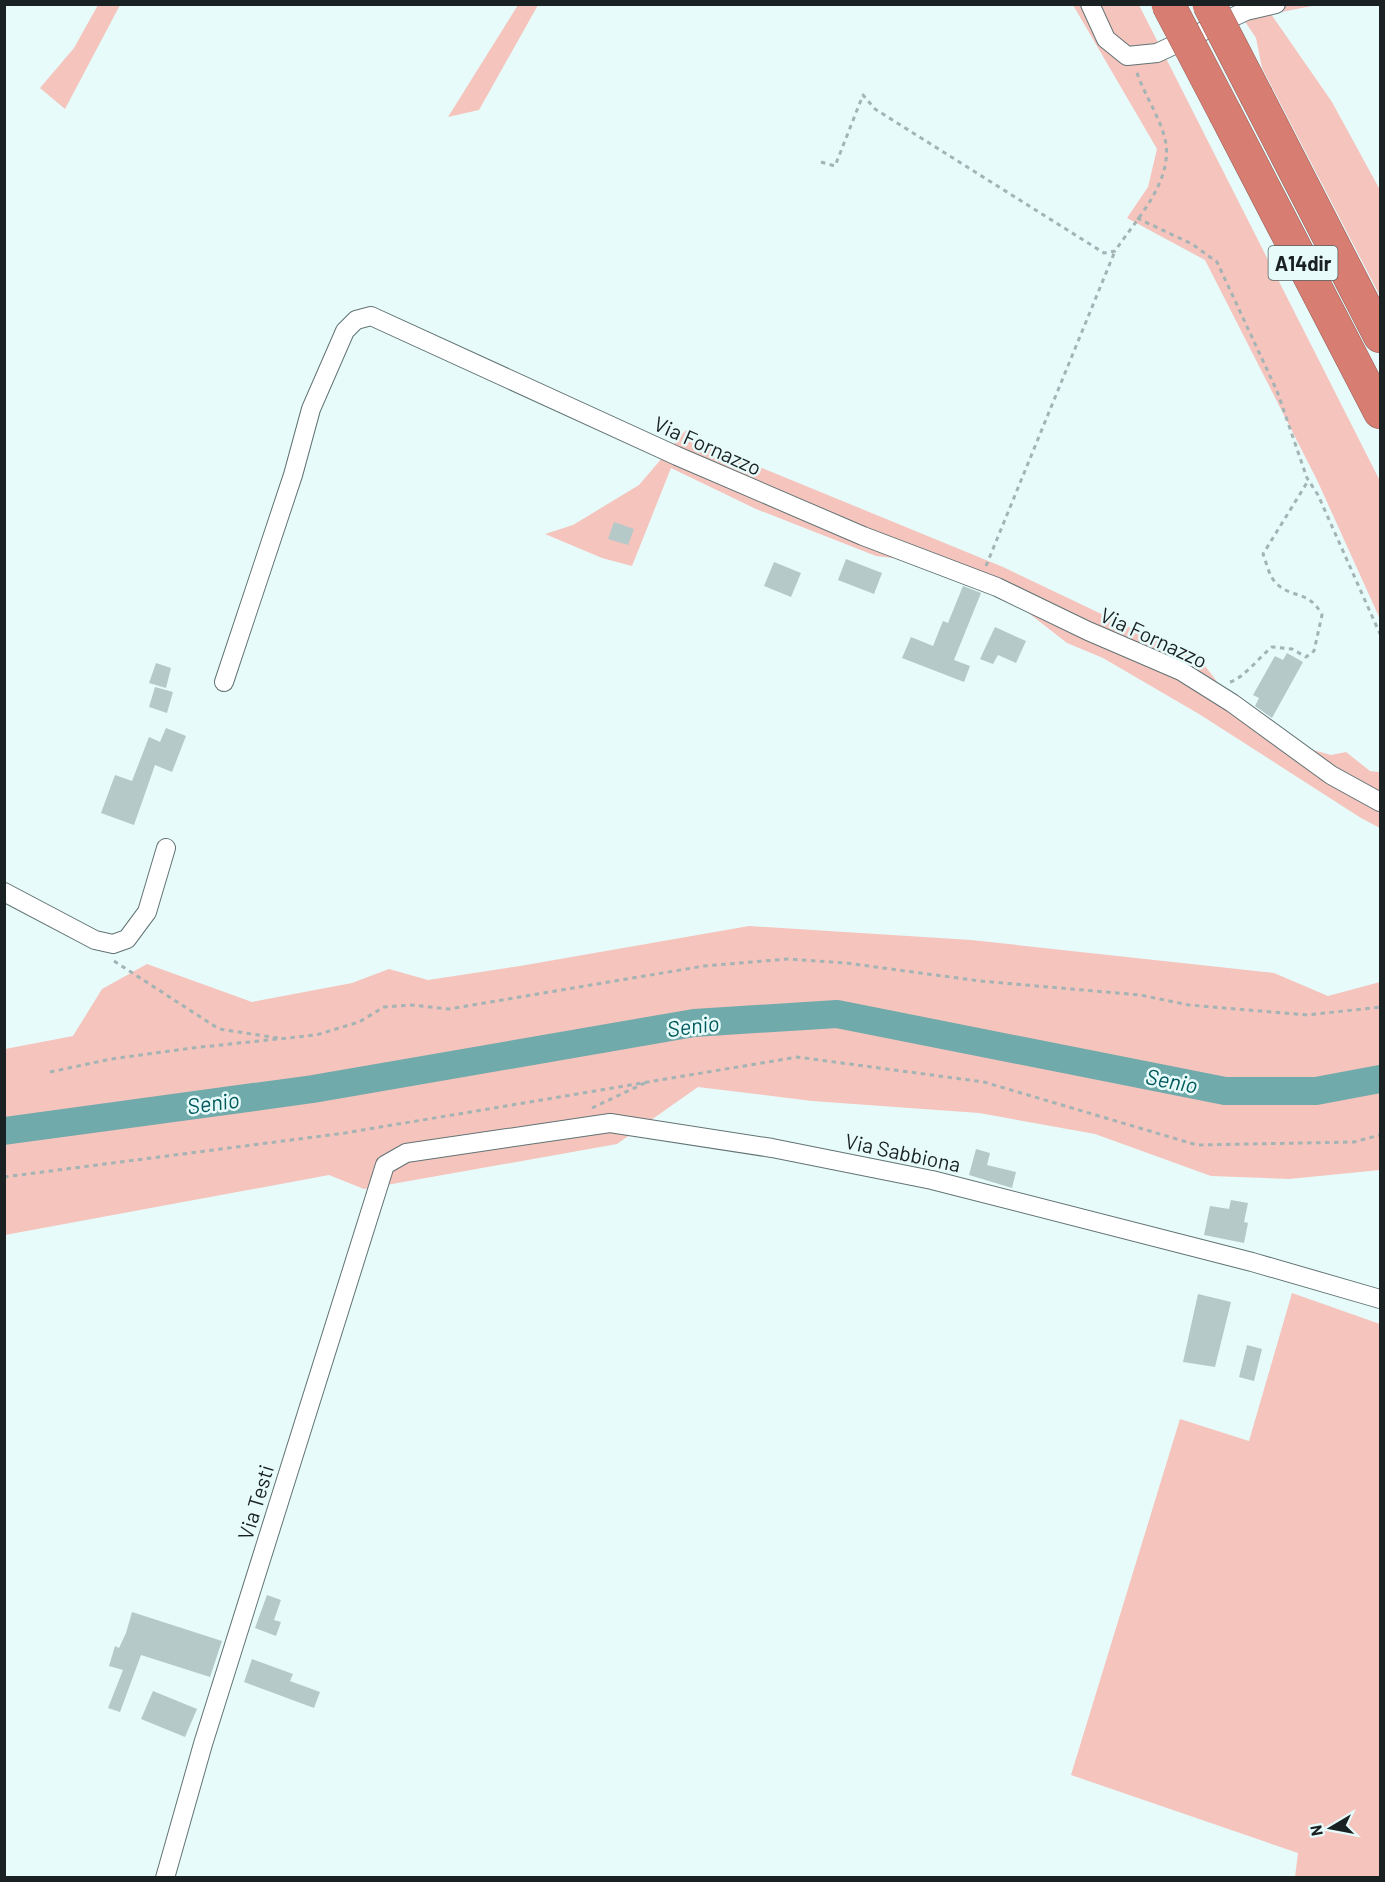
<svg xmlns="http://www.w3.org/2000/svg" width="1385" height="1882" viewBox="0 0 1385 1882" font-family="Barlow,sans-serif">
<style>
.green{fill:#f5c4bd}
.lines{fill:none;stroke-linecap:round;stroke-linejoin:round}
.river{stroke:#70aaab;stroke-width:28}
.building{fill:#b6c9c9}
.minor-casing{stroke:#627374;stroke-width:20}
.motorway-casing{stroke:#955d56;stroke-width:34}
.path{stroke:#a4b3b4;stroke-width:3;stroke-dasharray:4.5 4.5;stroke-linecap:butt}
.minor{stroke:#fff;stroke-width:18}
.motorway{stroke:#d77d72;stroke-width:33}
.motorway-bridge-casing{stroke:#955d56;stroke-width:34;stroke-linecap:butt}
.motorway-bridge{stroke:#d77d72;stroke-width:33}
.labels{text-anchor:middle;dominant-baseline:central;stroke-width:5;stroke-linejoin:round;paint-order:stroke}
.shield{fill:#e7fbfb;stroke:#586263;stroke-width:1.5}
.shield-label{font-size:20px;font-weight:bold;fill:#1a2122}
.street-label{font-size:21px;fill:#1a2122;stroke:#e7fbfb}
.water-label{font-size:22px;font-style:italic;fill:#00595b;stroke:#e7fbfb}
</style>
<rect width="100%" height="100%" fill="#e7fbfb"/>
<!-- green -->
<g class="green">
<polygon points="98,5 120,5 65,109 40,88 74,48"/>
<polygon points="518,5 538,5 479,110 448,117"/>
<polygon points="1073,5 1139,5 1380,481 1380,619 1317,480 1205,260 1127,218 1148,187 1157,149"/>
<polygon points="1234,5 1317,5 1271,14 1332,102 1380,190 1380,296 1262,68 1256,38"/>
<polygon points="686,430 694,440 1003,567 1202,662 1257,734 1331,755 1346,752 1370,771 1380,772 1380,828 1361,818 1199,714 1103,658 1067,643 971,568 876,556 756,509 671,468 632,566 602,558 545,534 573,525 639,485"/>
<polygon points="749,926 971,940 1274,973 1328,996 1380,982 1380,1170 1289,1179 1211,1176 1095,1134 979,1113 812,1101 698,1087 617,1144 364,1189 329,1175 5,1235 5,1049 73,1036 102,989 147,964 252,1002 352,983 389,969 428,980 520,966"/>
<polygon points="1292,1293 1380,1324 1380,1877 1295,1877 1298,1853 1071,1775 1180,1419 1249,1441"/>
</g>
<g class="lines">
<!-- river -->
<polyline class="river" points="4,1131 313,1089 694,1023 837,1014 1225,1091 1316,1091 1380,1079"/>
</g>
<!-- building -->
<g class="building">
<polygon points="614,522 634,529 628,545 608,539"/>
<polygon points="846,559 882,573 874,594 838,580"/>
<polygon points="774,562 801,573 791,597 764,586"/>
<polygon points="963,586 981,593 954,660 970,666 964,682 902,658 911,637 933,646 943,621 948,623"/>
<polygon points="995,627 1026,641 1016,663 998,655 993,664 980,659"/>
<polygon points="1287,653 1303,662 1272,718 1255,706 1259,698 1253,695 1275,656 1283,660"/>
<polygon points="156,663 171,668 166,688 149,683"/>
<polygon points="155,687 173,692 167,713 149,707"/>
<polygon points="166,728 186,736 172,772 155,765 134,825 101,813 115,775 132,781 149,737 160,742"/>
<polygon points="976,1149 990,1153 987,1165 1016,1172 1012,1188 969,1175"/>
<polygon points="1231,1200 1248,1203 1244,1222 1248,1223 1244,1243 1204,1235 1210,1206 1229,1209"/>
<polygon points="1198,1294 1231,1302 1215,1367 1183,1362"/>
<polygon points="1247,1345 1262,1349 1254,1381 1239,1377"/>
<polygon points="267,1595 281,1600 274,1620 281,1622 276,1636 255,1628"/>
<polygon points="132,1612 222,1641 210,1677 141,1655 120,1712 108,1708 123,1670 109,1666 115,1646 119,1648 126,1633"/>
<polygon points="252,1659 293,1674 290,1681 320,1692 314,1708 244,1682"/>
<polygon points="153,1691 197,1709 185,1737 141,1719"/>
</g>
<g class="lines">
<defs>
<g id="minor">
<polyline points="1090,4 1106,39 1127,56 1157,53 1246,11 1276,4"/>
<polyline points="224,682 293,475 311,409 345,331 356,320 371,316 677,456 863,536 997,587 1088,631 1181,671 1232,703 1331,775 1380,802"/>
<polyline points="4,892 95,940 113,944 127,939 147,912 166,848"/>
<polyline points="165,1878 203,1744 385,1165 406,1153 610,1123 772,1148 932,1180 1252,1262 1380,1299"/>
</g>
<g id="motorway">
<polyline points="1257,97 1380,336"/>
<polyline points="1226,115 1380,412"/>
</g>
</defs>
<!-- minor casing -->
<use href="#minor" class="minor-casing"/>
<!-- motorway casing -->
<use href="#motorway" class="motorway-casing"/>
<!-- path -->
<g class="path">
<path d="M821,162L835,166L863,95L875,109L1104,253L1115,251C1137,218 1177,178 1164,135C1157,112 1143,92 1136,70"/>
<polyline points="1137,218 1192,244 1217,262 1277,391 1307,478 1318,495 1380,634"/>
<polyline points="986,566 1115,251"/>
<path d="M1230,682C1244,678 1259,657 1272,647L1292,649L1306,657L1314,651L1322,615C1309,590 1293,599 1277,584C1269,577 1267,564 1263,554L1308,481"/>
<polyline points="114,961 219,1029 278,1038"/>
<polyline points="50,1072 111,1059 192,1048 316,1035 359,1022 384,1007 411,1005 449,1009 704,966 788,959 846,963 980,981 1140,995 1189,1005 1308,1015 1380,1007"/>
<polyline points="592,1108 649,1081"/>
<polyline points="4,1177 345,1133 797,1057 984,1082 1197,1145 1354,1142 1380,1135"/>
</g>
<!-- minor -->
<use href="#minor" class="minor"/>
<!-- motorway -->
<use href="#motorway" class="motorway"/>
<defs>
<g id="motorway-bridge">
<polyline points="1168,4 1226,115"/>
<polyline points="1209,4 1257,97"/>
</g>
</defs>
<!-- motorway-bridge casing -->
<use href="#motorway-bridge" class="motorway-bridge-casing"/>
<!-- motorway-bridge -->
<use href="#motorway-bridge" class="motorway-bridge"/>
</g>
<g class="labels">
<!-- shield labels -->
<rect class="shield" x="1268.5" y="246" width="69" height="34" rx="4.5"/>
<g class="shield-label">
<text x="1303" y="263">A14dir</text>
</g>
<!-- street labels -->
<g class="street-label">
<text transform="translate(708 445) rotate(24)">Via Fornazzo</text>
<text transform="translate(1154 637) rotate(25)">Via Fornazzo</text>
<text transform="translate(903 1152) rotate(12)">Via Sabbiona</text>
<text transform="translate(255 1502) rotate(-73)">Via Testi</text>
</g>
<!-- water labels -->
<g class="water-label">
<text transform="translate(693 1025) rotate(-7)">Senio</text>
<text transform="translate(1172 1080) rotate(11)">Senio</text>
<text transform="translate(213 1102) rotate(-8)">Senio</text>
</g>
</g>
<!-- border -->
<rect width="1385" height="1882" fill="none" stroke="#1a2122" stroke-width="12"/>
<!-- north arrow -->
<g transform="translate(1331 1828) rotate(260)" stroke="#e7fbfb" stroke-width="4.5" paint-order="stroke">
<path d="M0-4.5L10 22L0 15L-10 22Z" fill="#1a2122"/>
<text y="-9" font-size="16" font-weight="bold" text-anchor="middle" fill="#1a2122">N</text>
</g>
</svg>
